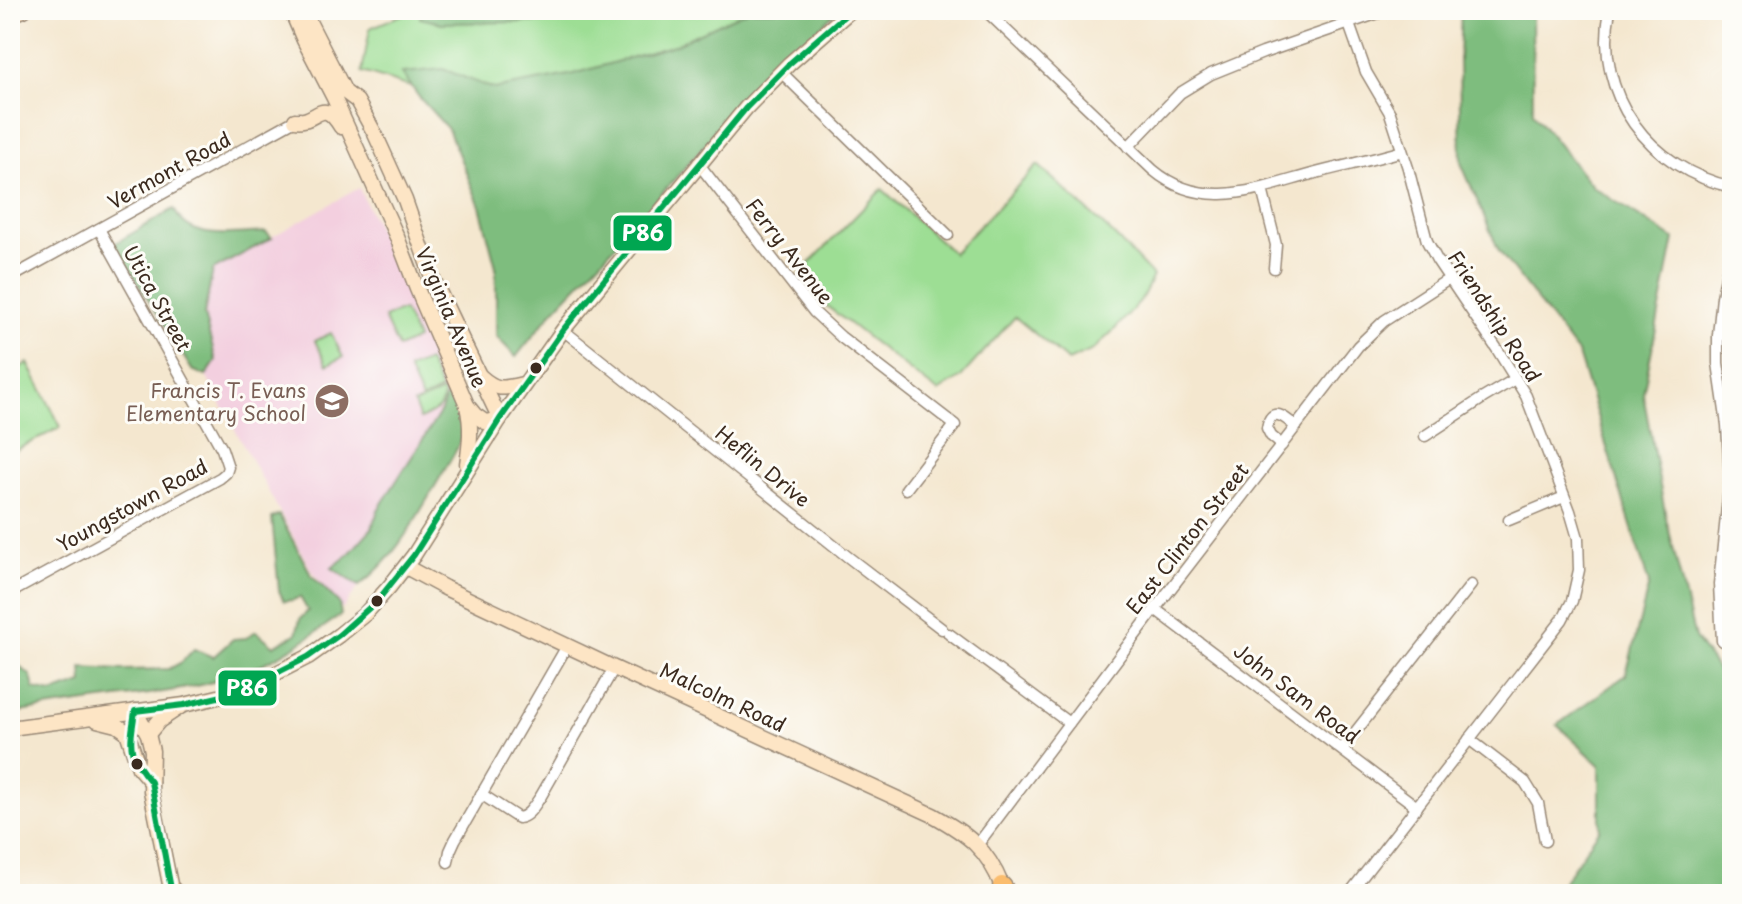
<svg xmlns="http://www.w3.org/2000/svg" width="1742" height="904" viewBox="0 0 1742 904" font-family="'Playpen Sans',sans-serif">
<style>
.built{fill:#f3cfdf}
.green{fill:#9dde94;stroke:#6c8459;stroke-width:2}
.forest{fill:#7ebd7e;stroke:#5c744e;stroke-width:2}
.lines{fill:none;stroke-linecap:round;stroke-linejoin:round}
.street-casing{stroke:#988876;stroke-width:13}
.secondary-casing{stroke:#988876;stroke-width:17}
.highway-casing{stroke:#988876;stroke-width:21}
.street{stroke:#fff;stroke-width:10}
.secondary{stroke:#fde5c5;stroke-width:14}
.highway{stroke:#fbbd6e;stroke-width:18}
.bus-1-casing{stroke:#fdfcf7;stroke-width:12}
.bus-1{stroke:#00a651;stroke-width:6}
.bus-dot{fill:#3b2a1e;stroke:#fdfcf7;stroke-width:3}
.labels{text-anchor:middle;dominant-baseline:central;stroke-width:6;stroke-linejoin:round;paint-order:stroke}
.street-label{font-size:20px;fill:#3b2a1e;stroke:#fdfcf7}
.education-label{font-size:20px;fill:#785e54;stroke:#fdfcf7;text-anchor:end}
.line-badge{stroke:#fdfcf7;stroke-width:3}
.badge-label{font-size:22px;text-anchor:middle;font-weight:bold;fill:#fff}
</style>
<rect width="100%" height="100%" fill="#fdfcf7"/>
<filter id="ink" filterUnits="userSpaceOnUse"><feTurbulence type="fractalNoise" baseFrequency=".0125" numOctaves="2"/><feDisplacementMap in="SourceGraphic" scale="16" xChannelSelector="R" yChannelSelector="G"/><feConvolveMatrix kernelMatrix="1 2 1 2 8 2 1 2 1" color-interpolation-filters="sRGB"/></filter>
<filter id="wash" filterUnits="userSpaceOnUse"><feTurbulence type="fractalNoise" baseFrequency=".006" numOctaves="4" result="noise"/><feDisplacementMap in="SourceGraphic" scale="32" xChannelSelector="R" yChannelSelector="G"/><feGaussianBlur stdDeviation="1.8" result="paint"/><feColorMatrix in="noise" values="0 0 0 0 0 0 0 0 0 0 0 0 0 0 0 0 0 1.4 0 .05"/><feComposite in="paint" operator="in"/></filter>
<g filter="url(#wash)">
<rect width="100%" height="100%" fill="#f4e7cf"/>
<!-- built -->
<polygon class="built" points="359,188 451,388 447,391 442,411 378,510 372,528 348,555 333,568 344,577 359,586 343,609 330,596 310,568 206,376 216,361 204,315 213,270"/>
<!-- green -->
<g class="green">
<polygon points="438,10 779,10 707,45 463,103 362,72 370,28 411,11"/>
<polygon points="1038,165 1114,235 1153,276 1140,302 1115,329 1093,350 1068,361 1015,317 960,378 938,392 824,304 800,273 882,189 953,253"/>
<polygon points="403,310 417,339 398,348 384,318"/>
<polygon points="331,333 343,357 327,365 315,341"/>
<polygon points="428,361 441,390 422,400 408,369"/>
<polygon points="28,363 61,427 10,453 10,372"/>
<path d="M443,392C444,410 434,412 420,419L414,404Z"/>
</g>
<!-- forest -->
<g class="forest">
<polygon points="421,10 585,10 543,22 441,23 420,18"/>
<polygon points="748,10 838,10 754,89 629,231 553,311 516,357 496,336 496,267 480,206 448,129 419,97 402,73 443,69 494,89 574,74 674,45"/>
<polygon points="1461,10 1532,10 1533,113 1593,187 1674,239 1643,394 1666,518 1695,638 1732,691 1732,894 1555,894 1600,829 1600,765 1557,725 1626,675 1649,584 1578,354 1499,251 1461,163 1459,58"/>
<path d="M174,209C190,244 235,233 266,232L272,238L213,270L204,315L216,361L206,376L192,370L114,244Z"/>
<path d="M451,388C459,399 465,416 463,430C460,448 447,465 438,481C415,520 395,559 359,586L332,568L348,555L372,528L378,510L441,411L448,391Z"/>
<path d="M279,515L312,576L339,603L341,615C312,635 284,656 251,669C204,689 152,694 101,700C71,704 40,708 10,714V658L31,676L34,689L52,693L83,683L82,668L123,670L169,669L182,662L194,649L213,657L233,639L246,638L256,631L274,646L296,634L300,619L308,611L300,597L293,600L284,601L279,591L272,518Z"/>
</g>
</g>
<g filter="url(#ink)">
<g class="lines">
<defs>
<g id="street">
<path d="M985,10L1153,170C1203,212 1257,189 1312,174C1342,166 1372,160 1402,151"/>
<path d="M1610,10C1593,95 1650,169 1732,187"/>
<polyline points="1731,47 1732,46"/>
<polyline points="781,72 948,235"/>
<polyline points="1128,147 1180,93 1211,74 1263,53 1387,10"/>
<polyline points="698,163 814,312 841,337 955,425 906,489"/>
<polyline points="1262,189 1276,245 1274,268"/>
<polyline points="10,278 299,118"/>
<polyline points="563,330 848,557 942,629"/>
<polyline points="1425,436 1483,398 1515,379"/>
<path d="M1282,445L1271,436L1267,428C1271,405 1285,417 1296,427"/>
<polyline points="1509,520 1564,497"/>
<polyline points="10,593 220,478 226,473 228,467 222,449 99,229"/>
<polyline points="1155,609 1417,807"/>
<polyline points="949,634 1069,723"/>
<polyline points="1722,641 1719,584 1730,478 1727,425 1718,363 1718,335 1722,297 1732,246"/>
<polyline points="1469,739 1525,782 1538,803 1545,841"/>
<polyline points="1342,749 1471,585"/>
<path d="M481,794L518,818C529,817 535,804 541,796L614,668"/>
<polyline points="978,844 1155,609 1358,346 1384,321 1449,279"/>
<polyline points="448,862 450,851 455,840 567,646"/>
<polyline points="1349,894 1562,620 1572,601 1579,570 1578,538 1570,511 1526,396 1497,349 1437,260 1427,241 1408,168 1390,113 1366,72 1349,24"/>
</g>
<g id="secondary">
<polyline points="291,10 304,40 334,98 397,237 417,289 467,405 475,415 485,422 500,419 432,277 405,200 375,134 357,101 345,92 303,10"/>
<polyline points="10,15 24,10"/>
<path d="M295,120C318,124 321,95 341,127"/>
<path d="M480,376C497,391 502,389 523,384"/>
<path d="M467,464C470,444 472,426 467,406"/>
<path d="M406,567L445,588L614,668L933,815C967,834 987,848 1002,886"/>
<polyline points="135,711 148,734 152,751 151,791 172,894"/>
<polyline points="97,720 117,725 127,732 139,768 151,782"/>
<polyline points="10,728 184,705 239,692 308,657 339,635 365,614 390,586 414,555 500,419 563,330 746,108 789,64 851,10"/>
<polyline points="148,734 159,721 180,707"/>
</g>
<g id="highway">
<polyline points="1002,886 1007,894"/>
<polyline points="171,890 175,894"/>
</g>
</defs>
<!-- street casing -->
<use href="#street" class="street-casing"/>
<!-- secondary casing -->
<use href="#secondary" class="secondary-casing"/>
<!-- highway casing -->
<use href="#highway" class="highway-casing"/>
<!-- street -->
<use href="#street" class="street"/>
<!-- secondary -->
<use href="#secondary" class="secondary"/>
<!-- highway -->
<use href="#highway" class="highway"/>
<defs>
<path id="bus-1" d="M172,894L151,782C126,753 130,746 135,711L184,705L239,692L308,657L339,635L378,600L414,555L500,419L563,330L746,108L789,64L851,10"/>
</defs>
<!-- bus-1 casing -->
<use href="#bus-1" class="bus-1-casing"/>
<!-- bus-1 -->
<use href="#bus-1" class="bus-1"/>
</g>
</g>
<!-- icons -->
<defs>
<symbol id="school-disc" viewBox="-11 -11 22 22"><circle r="9.5" fill="#8d6e63" stroke="#fdfcf7"/><path d="M0-5L7-2L0 1L-7-2ZM-4 1L0 2.5L4 1V4Q0 6-4 4Z" fill="#fff"/></symbol>
</defs>
<g fill-rule="evenodd">
<use href="#school-disc" x="312" y="381" width="40" height="40"/>
</g>
<!-- markers -->
<g class="bus-dot">
<circle cx="536" cy="368" r="7"/>
<circle cx="377" cy="601" r="7"/>
<circle cx="137" cy="764" r="7"/>
</g>
<g class="labels">
<!-- street labels -->
<g class="street-label">
<text transform="translate(169 170) rotate(-29)">Vermont Road</text>
<text transform="translate(790 251) rotate(52)">Ferry Avenue</text>
<text transform="translate(158 298) rotate(61)">Utica Street</text>
<text transform="translate(1495 316) rotate(57)">Friendship Road</text>
<text transform="translate(452 317) rotate(67)">Virginia Avenue</text>
<text transform="translate(763 466) rotate(39)">Heflin Drive</text>
<text transform="translate(132 505) rotate(-29)">Youngstown Road</text>
<text transform="translate(1187 538) rotate(-52)">East Clinton Street</text>
<text transform="translate(1297 693) rotate(37)">John Sam Road</text>
<text transform="translate(723 697) rotate(25)">Malcolm Road</text>
</g>
<!-- education labels -->
<g class="education-label">
<text x="306" y="390">Francis T. Evans<tspan x="306" dy="23">Elementary School</tspan></text>
</g>
</g>
<g class="line-badge">
<rect x="612" y="214" width="61" height="38" rx="8" fill="#00a651"/>
<rect x="217" y="669" width="61" height="38" rx="8" fill="#00a651"/>
</g>
<g class="badge-label">
<text x="643" y="241">P86</text>
<text x="247" y="696">P86</text>
</g>
<!-- margin -->
<rect width="1742" height="904" fill="none" stroke="#fdfcf7" stroke-width="40"/>
</svg>
